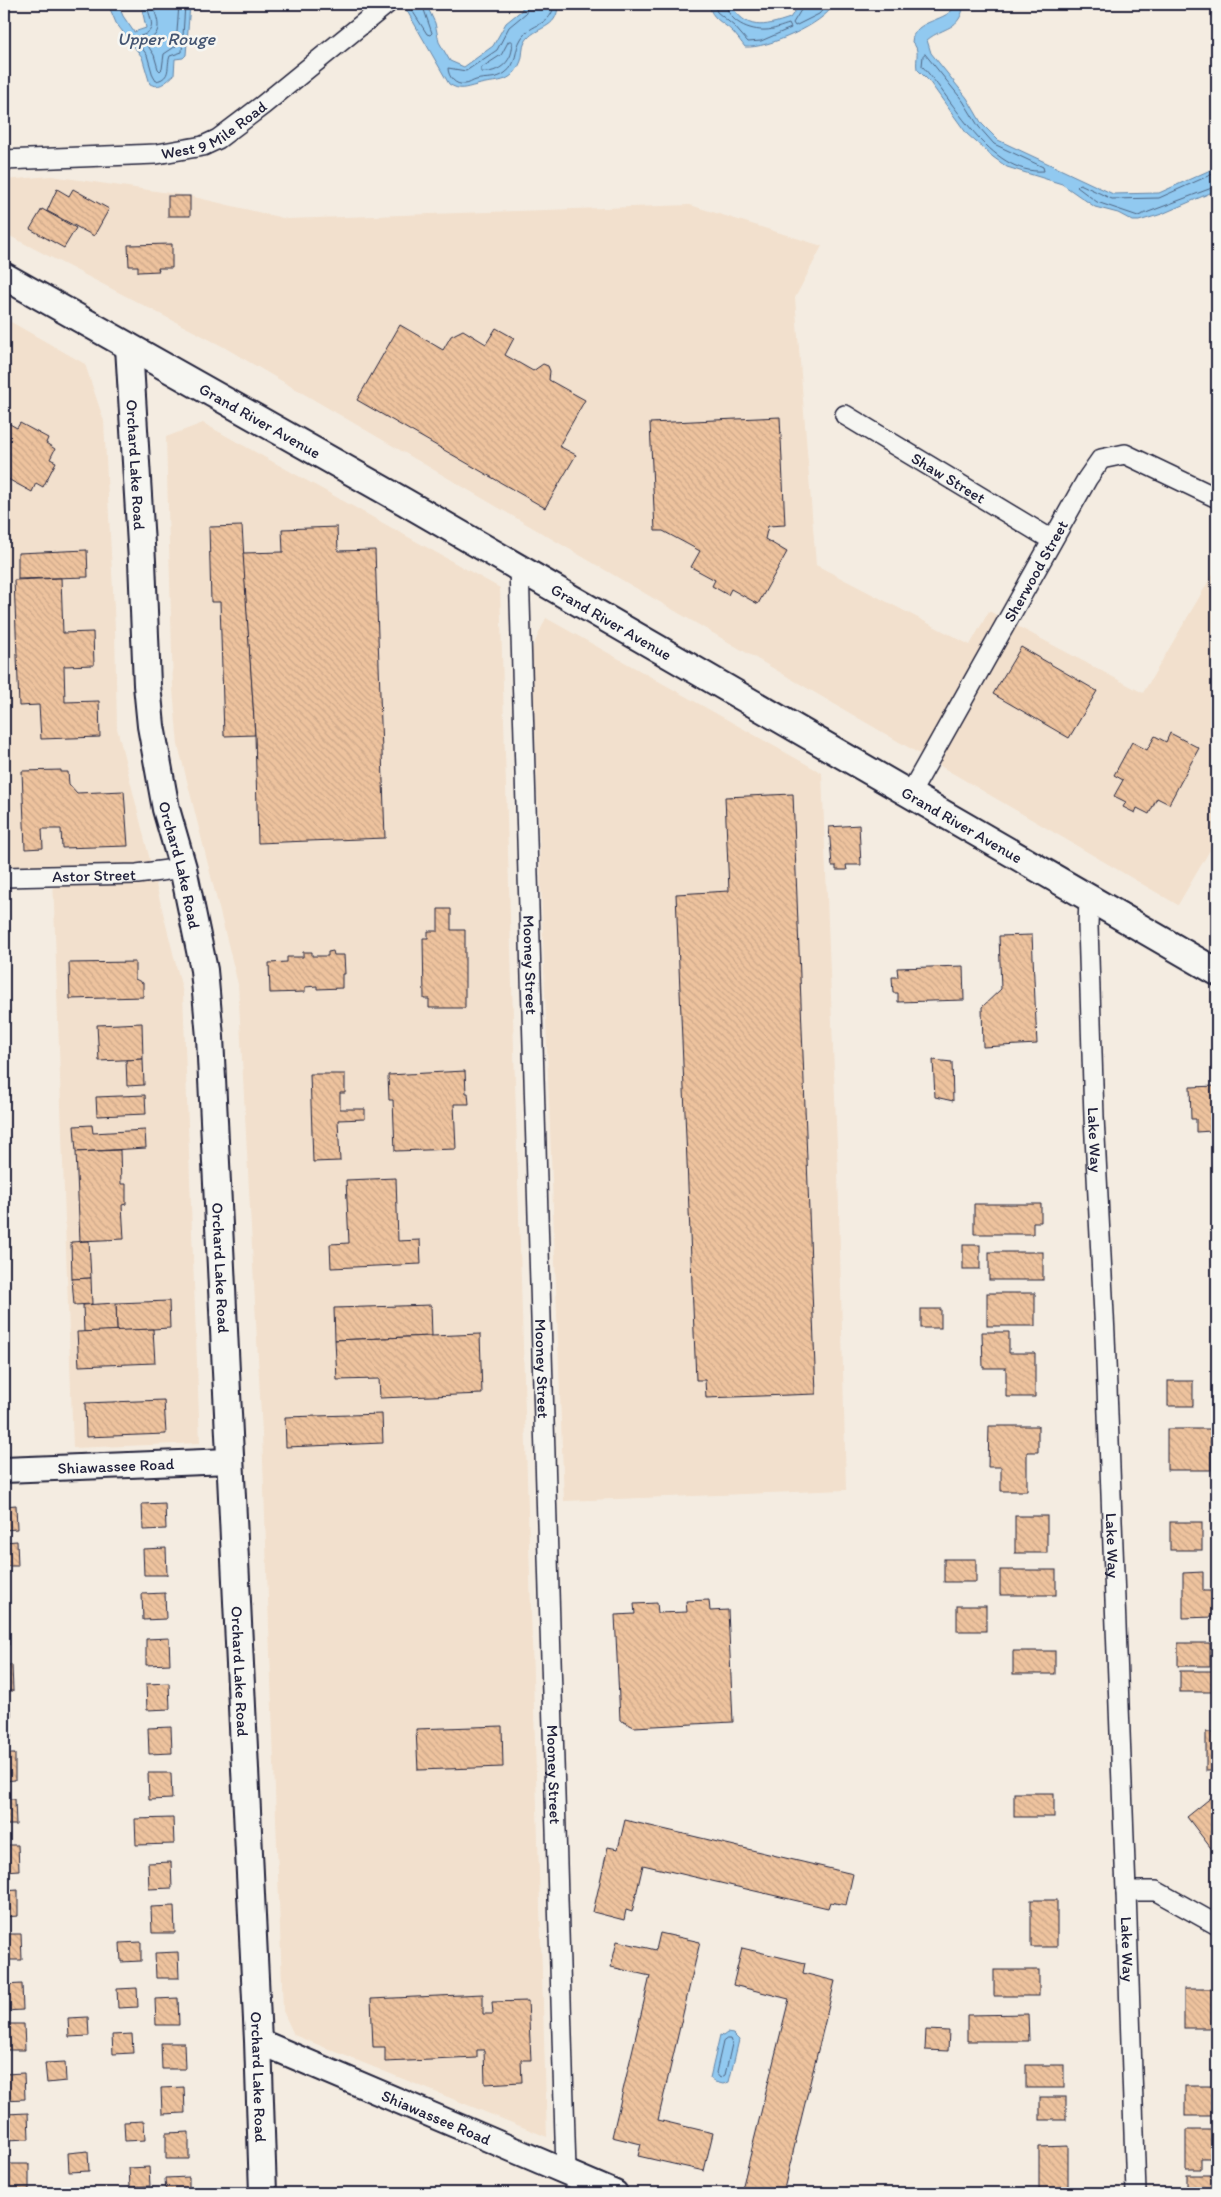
<svg xmlns="http://www.w3.org/2000/svg" width="1221" height="2197" viewBox="0 0 1221 2197" font-family="Itim,sans-serif">
<style>
.built{fill:#f2e0cd}
.water{fill:#91c9f0;stroke:#6586a8}
.lines{fill:none;stroke-linecap:round;stroke-linejoin:round}
.shore{stroke:#4e6583;stroke-width:1}
.building{fill:url(#building-back-hatch);stroke:#22223b}
.minor-casing{stroke:#22223b;stroke-width:22}
.tertiary-casing{stroke:#22223b;stroke-width:28}
.secondary-casing{stroke:#22223b;stroke-width:30}
.minor{stroke:#f6f6f2;stroke-width:19}
.tertiary{stroke:#f6f6f2;stroke-width:24}
.secondary{stroke:#f6f6f2;stroke-width:26}
.labels{text-anchor:middle;dominant-baseline:central;stroke-width:5;stroke-linejoin:round;paint-order:stroke}
.street-label{font-size:16px;fill:#22223b;stroke:#f6f6f2}
.water-label{font-size:18px;font-style:italic;fill:#435471;stroke:#f6f6f2}
</style>
<defs>
<pattern id="building-back-hatch" width="6" height="6" patternUnits="userSpaceOnUse" patternTransform="scale(1.25)"><rect width="6" height="6" fill="#eec39e"/><path d="M-1 5l2 2M0 0l6 6M5-1l2 2" fill="none" stroke="#cca789"/></pattern>
</defs>
<rect width="100%" height="100%" fill="#f4ece1"/>
<filter id="ink" filterUnits="userSpaceOnUse"><feTurbulence type="fractalNoise" baseFrequency=".02" numOctaves="2"/><feDisplacementMap in="SourceGraphic" scale="10" xChannelSelector="R" yChannelSelector="G"/><feConvolveMatrix kernelMatrix="1 2 1 2 8 2 1 2 1" color-interpolation-filters="sRGB"/></filter>
<g filter="url(#ink)">
<!-- built -->
<g class="built">
<polygon points="52,176 190,196 287,219 690,205 822,246 795,298 816,565 970,645 989,611 1143,693 1217,567 1217,838 1178,905 222,346 4,233 4,180"/>
<polygon points="4,318 85,364 104,421 115,628 117,728 183,993 200,1443 73,1448 53,877 11,877 4,667"/>
<polygon points="203,423 500,588 547,2137 294,2035 283,2011 262,1434 238,984 178,745 173,690 166,437"/>
<polygon points="546,618 822,773 838,1172 846,1490 564,1501 532,648"/>
</g>
<!-- water -->
<g class="water">
<path d="M108,4H118L123,16L134,32L146,28L141,4H190L186,55L183,58L175,59L174,75C166,82 160,89 150,84L142,57L116,23Z"/>
<path d="M403,4H426L435,23L439,42L450,61L464,67L493,46L506,23L522,10V4H558C558,31 535,25 525,42C522,47 523,55 521,61C511,86 496,79 477,85C464,88 460,91 449,84Z"/>
<path d="M709,4H730C747,31 763,27 790,18L797,8V4H834C824,24 767,49 745,47C741,42 737,36 732,31C723,22 711,19 709,4Z"/>
<path d="M956,4H964C960,31 944,26 927,40L931,53L967,98L982,124L998,140L1113,194L1159,193L1217,167V190L1162,214L1139,221H1133L1118,213L1095,207L1062,184L1007,167L993,157L967,134L929,81L917,69C915,58 921,50 912,42C913,18 949,23 956,4Z"/>
<polygon points="727,2033 733,2034 739,2040 729,2082 723,2084 715,2082 710,2078 720,2035 723,2036"/>
</g>
<g class="lines">
<!-- shore -->
<g class="shore">
<path d="M146,4C151,20 159,33 136,37L135,39L147,55L153,76L156,81C172,78 166,66 170,56L182,52L185,4"/>
<path d="M152,4C155,13 162,26 155,35C152,38 148,40 146,43L154,55L158,69L160,71L162,69L164,54L176,46L179,4"/>
<polyline points="408,4 427,34 430,35 432,33 422,4"/>
<path d="M527,4L526,13L509,27L497,50L466,71L448,68C448,76 455,86 465,84C469,84 472,81 476,80C486,77 496,80 505,73C518,64 514,50 521,39C531,22 552,27 554,4"/>
<path d="M714,4L717,12L734,26L748,42L761,41L791,28L789,24C782,26 773,30 766,30C750,31 728,22 726,4"/>
<polyline points="802,4 801,10 793,23 795,26 819,14 828,4"/>
<path d="M509,41H512C515,60 499,74 481,72V68L501,55Z"/>
<path d="M925,54L963,101L979,127L994,144L1043,167L1044,171C989,175 954,100 922,66L923,56Z"/>
<polyline points="1217,172 1159,198 1112,199 1080,184 1077,187 1097,202 1138,216 1217,186"/>
<polygon points="727,2039 730,2039 732,2044 725,2075 720,2078 716,2073 723,2042"/>
</g>
</g>
<!-- building -->
<g class="building">
<polygon points="57,189 69,196 73,189 109,209 94,236 47,211"/>
<rect x="168" y="196" width="22" height="20"/>
<polygon points="42,209 76,228 64,248 30,229"/>
<polygon points="172,244 172,268 158,268 159,271 138,272 138,266 129,266 128,245"/>
<polygon points="400,325 443,350 451,336 463,330 486,344 496,328 514,338 505,355 533,371 543,364 548,366 550,371 549,380 585,400 559,446 576,455 545,508 357,400"/>
<polygon points="780,417 785,525 768,526 765,539 787,552 758,604 731,589 728,595 712,586 715,580 691,567 700,551 663,531 655,531 650,423"/>
<polygon points="8,423 17,428 20,423 48,438 46,443 55,449 50,459 56,462 43,487 36,483 32,492 4,477 4,431"/>
<polygon points="242,526 255,735 224,736 220,602 211,602 209,527"/>
<polygon points="337,527 338,551 375,550 385,838 258,843 255,735 243,553 283,552 282,529"/>
<polygon points="87,550 88,577 18,579 18,553"/>
<polygon points="61,578 63,633 93,632 94,665 64,666 65,702 99,701 100,737 41,739 39,705 19,706 14,580"/>
<polygon points="1021,647 1097,691 1069,738 993,694"/>
<polygon points="1170,733 1199,748 1169,804 1157,798 1149,814 1137,808 1135,813 1123,807 1126,802 1114,796 1123,780 1114,775 1132,742 1147,750 1155,736 1166,742"/>
<polygon points="61,770 61,772 68,772 69,784 77,793 124,791 128,846 62,848 61,829 42,829 43,848 25,849 22,771"/>
<polygon points="793,794 816,1394 706,1398 705,1380 696,1380 676,894 729,891 725,797"/>
<polygon points="859,825 861,865 846,865 847,870 836,870 836,866 832,866 829,827"/>
<polygon points="438,909 451,909 451,930 465,930 465,1008 429,1008 429,999 424,999 423,938 428,938 428,931 438,931"/>
<polygon points="1032,935 1037,1044 983,1047 982,1007 1001,989 999,936"/>
<polygon points="333,951 334,955 344,955 345,974 342,974 342,988 317,989 317,986 305,987 305,992 270,993 269,963 287,962 287,957 303,957 303,952 312,952 312,956 328,956 328,952"/>
<polygon points="135,962 135,979 143,983 143,997 70,999 69,963"/>
<polygon points="963,966 964,1000 898,1002 898,993 893,993 892,977 898,977 897,968"/>
<polygon points="142,1023 143,1059 99,1061 97,1025"/>
<polygon points="143,1059 144,1085 127,1086 126,1060"/>
<polygon points="933,1060 952,1062 953,1101 935,1097"/>
<polygon points="465,1071 466,1093 468,1093 469,1104 454,1104 456,1149 395,1151 393,1100 389,1100 388,1075"/>
<polygon points="310,1074 345,1074 345,1093 340,1093 340,1109 365,1109 365,1119 338,1120 340,1161 313,1162"/>
<polygon points="1217,1086 1217,1118 1212,1119 1212,1131 1196,1132 1196,1119 1191,1119 1190,1087"/>
<polygon points="145,1095 146,1114 97,1116 96,1097"/>
<polygon points="92,1125 93,1133 145,1130 146,1148 76,1152 74,1126"/>
<polygon points="120,1150 121,1184 126,1184 126,1204 122,1205 124,1239 80,1241 76,1152"/>
<polygon points="396,1178 398,1241 420,1240 421,1264 331,1268 330,1244 349,1243 346,1180"/>
<polygon points="974,1204 1041,1204 1041,1222 1033,1222 1033,1234 974,1234"/>
<polygon points="89,1241 91,1278 72,1279 71,1242"/>
<rect x="963" y="1245" width="17" height="24"/>
<rect x="989" y="1252" width="54" height="28"/>
<polygon points="91,1278 92,1304 74,1305 72,1279"/>
<rect x="987" y="1293" width="48" height="33"/>
<polygon points="169,1301 170,1328 117,1331 116,1303"/>
<polygon points="116,1303 117,1331 84,1332 83,1305"/>
<polygon points="431,1305 432,1336 335,1340 334,1308"/>
<rect x="921" y="1309" width="20" height="19"/>
<polygon points="153,1329 155,1363 79,1366 77,1332"/>
<polygon points="982,1332 1009,1332 1009,1353 1035,1353 1035,1397 1006,1397 1006,1368 983,1368"/>
<polygon points="480,1334 482,1394 380,1398 379,1379 337,1380 335,1340"/>
<rect x="1168" y="1381" width="25" height="25"/>
<polygon points="164,1400 166,1434 86,1437 85,1403"/>
<polygon points="382,1414 383,1443 286,1447 285,1417"/>
<polygon points="989,1426 1038,1426 1038,1452 1027,1452 1027,1491 1001,1491 1001,1467 988,1467"/>
<rect x="1167" y="1429" width="44" height="41"/>
<polygon points="165,1503 166,1529 143,1530 142,1504"/>
<polygon points="16,1505 17,1529 4,1530 4,1506"/>
<rect x="1015" y="1516" width="32" height="37"/>
<rect x="1170" y="1522" width="32" height="28"/>
<polygon points="17,1541 18,1566 4,1566 4,1542"/>
<polygon points="166,1548 167,1575 144,1575 143,1549"/>
<rect x="944" y="1559" width="32" height="23"/>
<rect x="1000" y="1570" width="56" height="25"/>
<polygon points="1203,1572 1203,1591 1214,1591 1214,1617 1183,1618 1183,1573"/>
<polygon points="165,1593 166,1619 143,1620 142,1594"/>
<polygon points="709,1600 710,1611 728,1610 733,1722 634,1727 620,1720 615,1615 635,1614 634,1604 657,1603 658,1613 687,1612 686,1601"/>
<rect x="957" y="1606" width="29" height="25"/>
<polygon points="4,1620 8,1620 9,1645 4,1646"/>
<polygon points="169,1638 170,1664 146,1665 146,1639"/>
<rect x="1178" y="1643" width="32" height="23"/>
<rect x="1013" y="1651" width="42" height="23"/>
<polygon points="4,1665 12,1665 13,1691 4,1691"/>
<rect x="1180" y="1671" width="35" height="21"/>
<polygon points="169,1683 170,1709 147,1710 146,1684"/>
<rect x="4" y="1711" width="7" height="26"/>
<polygon points="502,1726 503,1767 418,1770 416,1729"/>
<polygon points="171,1727 172,1753 149,1754 148,1728"/>
<rect x="1206" y="1732" width="11" height="39"/>
<polygon points="4,1754 15,1754 15,1780 4,1781"/>
<polygon points="148,1773 171,1773 172,1799 149,1800"/>
<rect x="1014" y="1793" width="40" height="24"/>
<polygon points="1213,1796 1217,1801 1217,1856 1187,1817"/>
<polygon points="4,1799 15,1799 16,1825 4,1825"/>
<polygon points="173,1818 174,1844 136,1845 135,1819"/>
<polygon points="625,1820 853,1874 846,1905 830,1902 828,1908 643,1865 632,1912 626,1910 624,1920 593,1912 608,1847 618,1849"/>
<polygon points="4,1845 18,1845 19,1870 4,1871"/>
<polygon points="171,1862 172,1888 149,1889 148,1863"/>
<polygon points="18,1890 18,1916 4,1917 4,1891"/>
<rect x="1031" y="1900" width="26" height="47"/>
<polygon points="174,1906 175,1933 152,1933 151,1907"/>
<polygon points="660,1933 700,1942 658,2120 713,2133 704,2171 638,2156 641,2144 612,2137 650,1976 611,1967 617,1941 656,1950"/>
<polygon points="4,1934 21,1934 22,1960 4,1960"/>
<polygon points="141,1942 141,1961 121,1962 120,1943"/>
<polygon points="742,1948 805,1963 803,1973 835,1981 783,2193 741,2193 789,1999 733,1985"/>
<polygon points="178,1952 179,1978 156,1978 155,1953"/>
<rect x="994" y="1970" width="45" height="26"/>
<polygon points="22,1984 23,2010 4,2011 4,1985"/>
<polygon points="137,1988 138,2007 118,2008 117,1989"/>
<rect x="1184" y="1989" width="28" height="39"/>
<polygon points="483,1994 483,2014 493,2014 492,2002 528,2001 531,2060 521,2060 522,2082 485,2084 484,2050 477,2050 477,2058 385,2062 385,2047 373,2047 371,1999"/>
<polygon points="178,1998 179,2025 156,2025 155,1999"/>
<polygon points="1028,2014 1029,2041 967,2041 967,2015"/>
<polygon points="88,2017 89,2036 69,2037 68,2018"/>
<polygon points="4,2024 24,2024 25,2050 4,2050"/>
<polygon points="926,2030 949,2031 948,2051 925,2050"/>
<polygon points="132,2034 133,2053 113,2054 112,2035"/>
<polygon points="161,2043 184,2043 185,2069 162,2069"/>
<polygon points="65,2062 66,2081 47,2083 45,2063"/>
<rect x="1026" y="2065" width="38" height="23"/>
<polygon points="24,2073 25,2099 4,2100 4,2074"/>
<rect x="1185" y="2086" width="31" height="30"/>
<polygon points="184,2087 185,2113 162,2114 161,2088"/>
<rect x="1040" y="2097" width="26" height="23"/>
<polygon points="28,2113 29,2139 6,2140 5,2114"/>
<polygon points="144,2121 145,2140 125,2141 124,2122"/>
<polygon points="1186,2130 1217,2130 1217,2158 1201,2158 1201,2169 1186,2169"/>
<polygon points="189,2132 189,2159 166,2159 166,2133"/>
<polygon points="1068,2146 1068,2193 1039,2193 1039,2147"/>
<polygon points="88,2151 89,2171 69,2172 68,2153"/>
<polygon points="5,2164 29,2164 29,2190 6,2191"/>
<polygon points="149,2167 150,2186 130,2187 129,2168"/>
<rect x="1187" y="2175" width="30" height="18"/>
<polygon points="189,2177 189,2193 166,2193 165,2178"/>
</g>
<g class="lines">
<defs>
<g id="minor">
<path id="s1" d="M4,160L157,154L203,146L218,139L263,105L387,4"/>
<path id="s2" d="M845,415L1052,540"/>
<path id="s3" d="M519,567L566,2171"/>
<path id="s4" d="M910,794L1087,479L1101,459L1125,454L1217,498"/>
<path id="s5" d="M4,877L137,874L183,868"/>
<path id="s6" d="M1089,898L1088,926L1094,1117L1105,1335L1126,1891L1136,2193"/>
<polyline points="1126,1891 1156,1891 1217,1925"/>
</g>
<g id="tertiary">
<path id="s7" d="M4,1470L229,1461"/>
<path id="s8" d="M258,2041L615,2193"/>
</g>
<g id="secondary">
<path id="s9" d="M4,276L405,502L1217,972"/>
<path id="s10" d="M129,347L142,561L147,685L151,726L166,809L183,868L204,970L210,1037L258,2041L263,2193"/>
</g>
</defs>
<!-- minor casing -->
<use href="#minor" class="minor-casing"/>
<!-- tertiary casing -->
<use href="#tertiary" class="tertiary-casing"/>
<!-- secondary casing -->
<use href="#secondary" class="secondary-casing"/>
<!-- minor -->
<use href="#minor" class="minor"/>
<!-- tertiary -->
<use href="#tertiary" class="tertiary"/>
<!-- secondary -->
<use href="#secondary" class="secondary"/>
</g>
</g>
<g class="labels">
<!-- street labels -->
<g class="street-label">
<text stroke="none"><textPath href="#s1" startOffset="216">West 9 Mile Road</textPath></text>
<text stroke="none"><textPath href="#s9" startOffset="294">Grand River Avenue</textPath></text>
<text stroke="none"><textPath href="#s10" startOffset="118">Orchard Lake Road</textPath></text>
<text stroke="none"><textPath href="#s2" startOffset="121">Shaw Street</textPath></text>
<text stroke="none"><textPath href="#s4" startOffset="256">Sherwood Street</textPath></text>
<text stroke="none"><textPath href="#s9" startOffset="699">Grand River Avenue</textPath></text>
<text stroke="none"><textPath href="#s9" startOffset="1104">Grand River Avenue</textPath></text>
<text stroke="none"><textPath href="#s10" startOffset="522">Orchard Lake Road</textPath></text>
<text stroke="none"><textPath href="#s5" startOffset="90">Astor Street</textPath></text>
<text stroke="none"><textPath href="#s3" startOffset="398">Mooney Street</textPath></text>
<text stroke="none"><textPath href="#s6" startOffset="242">Lake Way</textPath></text>
<text stroke="none"><textPath href="#s10" startOffset="928">Orchard Lake Road</textPath></text>
<text stroke="none"><textPath href="#s3" startOffset="802">Mooney Street</textPath></text>
<text stroke="none"><textPath href="#s7" startOffset="112">Shiawassee Road</textPath></text>
<text stroke="none"><textPath href="#s6" startOffset="648">Lake Way</textPath></text>
<text stroke="none"><textPath href="#s10" startOffset="1332">Orchard Lake Road</textPath></text>
<text stroke="none"><textPath href="#s3" startOffset="1208">Mooney Street</textPath></text>
<text stroke="none"><textPath href="#s6" startOffset="1052">Lake Way</textPath></text>
<text stroke="none"><textPath href="#s10" startOffset="1738">Orchard Lake Road</textPath></text>
<text stroke="none"><textPath href="#s8" startOffset="194">Shiawassee Road</textPath></text>
</g>
<!-- water labels -->
<g class="water-label">
<text x="166" y="39">Upper Rouge</text>
</g>
</g>
<!-- margin -->
<rect width="1221" height="2197" fill="none" stroke="#f6f6f2" stroke-width="20"/>
<rect x="10" y="10" width="1201" height="2177" fill="none" stroke="#22223b" stroke-width="2" filter="url(#ink)"/>
</svg>
